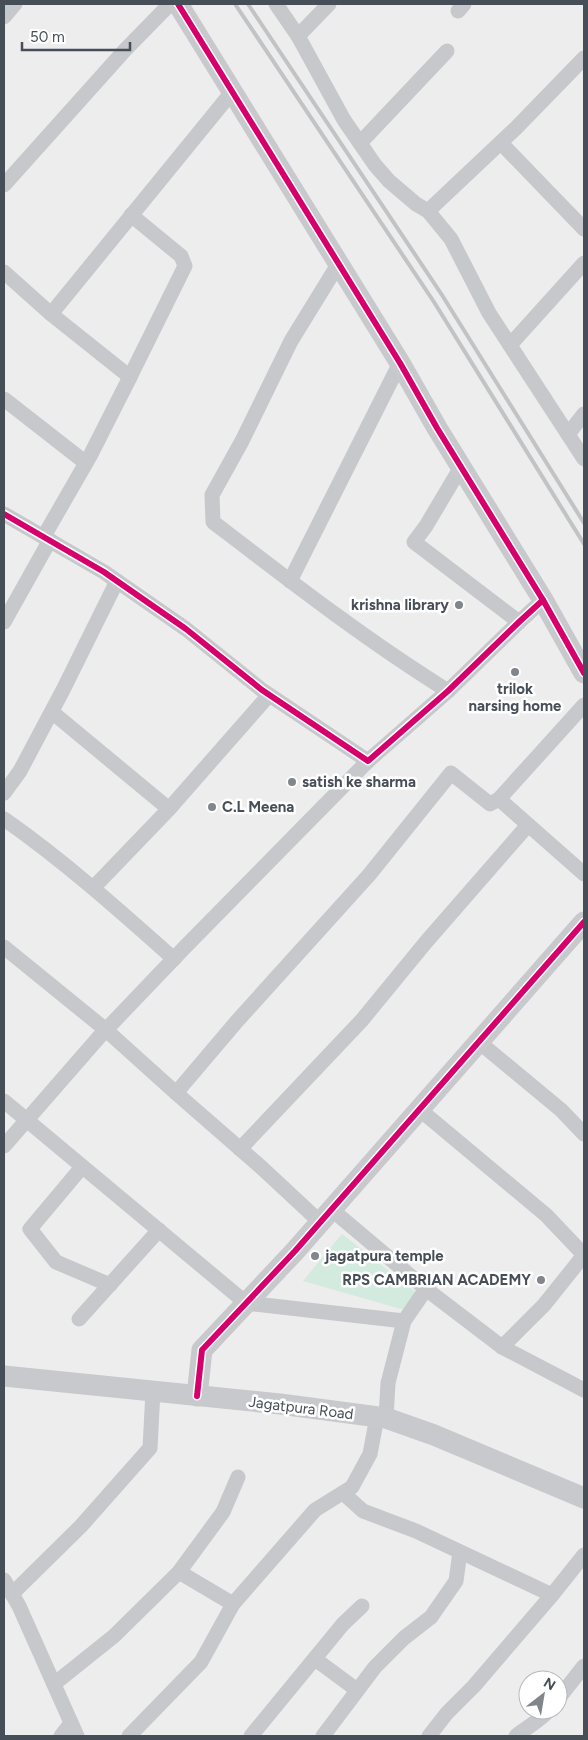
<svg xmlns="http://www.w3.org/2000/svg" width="588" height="1740" viewBox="0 0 588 1740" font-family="Figtree,sans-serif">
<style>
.green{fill:#d3eade}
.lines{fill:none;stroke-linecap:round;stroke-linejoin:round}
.street{stroke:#c7c8cb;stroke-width:15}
.secondary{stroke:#c8c9cc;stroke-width:21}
.rail{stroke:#c2c3c5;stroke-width:4}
.cycleway-casing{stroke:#fff;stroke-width:9}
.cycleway{stroke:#d6006c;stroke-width:6}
.poi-dot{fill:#80868c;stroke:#fff;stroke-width:2}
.labels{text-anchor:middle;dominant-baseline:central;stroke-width:5;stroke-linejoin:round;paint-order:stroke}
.poi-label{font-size:15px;font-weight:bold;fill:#464e57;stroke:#fff;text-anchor:start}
.street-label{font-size:15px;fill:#464e57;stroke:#fff}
</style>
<rect width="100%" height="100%" fill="#ededed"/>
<!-- green -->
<polygon class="green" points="342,1234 418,1294 408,1311 303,1281"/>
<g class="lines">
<!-- street -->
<g class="street">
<polyline points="276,4 298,36 344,120 375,165 389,181 416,204 428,211 451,239 489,313 584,459"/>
<polyline points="458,11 464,4"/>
<polyline points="4,17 15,4"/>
<polyline points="298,36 329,4"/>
<polyline points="360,143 447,51"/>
<polyline points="501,143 584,229"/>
<polyline points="4,185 125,50 170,4"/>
<polyline points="428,211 516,128 584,58"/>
<path d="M339,263L291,341L242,441L212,495L213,522C290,581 366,640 448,691"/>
<polyline points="4,272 51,314 232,92"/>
<polyline points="51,314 130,377 185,266 181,256 131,215"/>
<polyline points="510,345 584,263"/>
<polyline points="4,399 86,463"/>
<polyline points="568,434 584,414"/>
<polyline points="461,467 426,526 414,542 519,622"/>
<polyline points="4,514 104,572 186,629 262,690 368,761 448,691 519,622 543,600"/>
<polyline points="44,536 90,456 130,377"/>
<polyline points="290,581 400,363"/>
<polyline points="4,622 50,540"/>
<polyline points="584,705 499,799 584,874"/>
<polyline points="52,712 169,809"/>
<polyline points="4,793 20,771 63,690 117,581"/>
<path d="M4,819C64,861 119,910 174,959"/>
<polyline points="94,887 169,809 269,695"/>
<polyline points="4,947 106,1030 176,1093 262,1168 320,1222"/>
<polyline points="479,1042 561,1110 584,1134"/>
<polyline points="176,1093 238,1020 369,875 451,773 490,804 499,799"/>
<polyline points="4,1101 246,1303 404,1321"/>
<polyline points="419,1109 546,1215 584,1255"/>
<polyline points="4,1146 100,1036 185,947 368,761"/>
<polyline points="240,1149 362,1020 426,942 528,825"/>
<polyline points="82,1167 30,1229 56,1262 110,1285"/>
<polyline points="331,1209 426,1289 502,1347 544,1305 584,1255"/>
<polyline points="79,1319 159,1230"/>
<polyline points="502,1347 584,1390"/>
<polyline points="386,1418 388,1383 404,1321 426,1289"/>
<polyline points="343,1493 363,1511 416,1531 552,1595"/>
<polyline points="179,1572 233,1604"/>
<polyline points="4,1580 19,1606 77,1736"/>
<polyline points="12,1594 81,1526 150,1448 153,1391"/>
<polyline points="315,1659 357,1690"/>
<polyline points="54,1684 114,1636 179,1572 223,1512 238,1477"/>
<polyline points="558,1699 584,1666"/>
<polyline points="61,1736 71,1723"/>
<polyline points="129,1736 201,1662 233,1604 315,1510 352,1487 370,1454 377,1417"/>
<polyline points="251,1736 343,1624 362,1606"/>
<polyline points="323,1736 375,1667 404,1638 431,1617 456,1581 460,1552"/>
<polyline points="429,1736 447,1713 474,1686 552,1595 584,1555"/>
<path d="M516,1736C527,1727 540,1721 549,1710"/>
</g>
<!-- secondary -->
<g class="secondary">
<polyline points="178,4 400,363 437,428 543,600 584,673"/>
<polyline points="4,1376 280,1404 386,1418 434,1435 584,1498"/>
<polyline points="197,1396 202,1350 295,1251 584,922"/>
</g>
<!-- rail -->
<g class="rail">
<polyline points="235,4 434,302 584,544"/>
<polyline points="248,4 442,295 584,523"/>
</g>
<defs>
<g id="cycleway">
<polyline points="178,4 400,363 437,428 543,600 584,673"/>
<polyline points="4,514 104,572 186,629 262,690 368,761 448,691 519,622 543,600"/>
<polyline points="197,1396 202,1350 295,1251 584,922"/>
</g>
</defs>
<!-- cycleway casing -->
<use href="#cycleway" class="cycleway-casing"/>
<!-- cycleway -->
<use href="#cycleway" class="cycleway"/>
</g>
<!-- markers -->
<g class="poi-dot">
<circle cx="459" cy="605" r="5"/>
<circle cx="515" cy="672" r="5"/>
<circle cx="292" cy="782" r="5"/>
<circle cx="212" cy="807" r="5"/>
<circle cx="315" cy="1256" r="5"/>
<circle cx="541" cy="1280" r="5"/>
</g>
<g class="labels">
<!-- poi labels -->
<g class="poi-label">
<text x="449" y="605" text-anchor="end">krishna library</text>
<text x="515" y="689" text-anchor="middle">trilok<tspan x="515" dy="17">narsing home</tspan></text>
<text x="302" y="782">satish ke sharma</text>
<text x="222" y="807">C.L Meena</text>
<text x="325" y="1256">jagatpura temple</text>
<text x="531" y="1280" text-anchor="end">RPS CAMBRIAN ACADEMY</text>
</g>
<!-- street labels -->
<g class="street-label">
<text transform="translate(301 1408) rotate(7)">Jagatpura Road</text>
</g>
</g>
<!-- border -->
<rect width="588" height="1740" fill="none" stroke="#464e57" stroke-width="10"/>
<!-- north arrow -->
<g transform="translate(543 1695) rotate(31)"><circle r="24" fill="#ffffff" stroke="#b5b8bc"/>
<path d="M0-4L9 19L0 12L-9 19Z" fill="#80868c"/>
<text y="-8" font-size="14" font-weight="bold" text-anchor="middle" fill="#464e57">N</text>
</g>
<!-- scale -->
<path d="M22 42v8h108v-8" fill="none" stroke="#464e57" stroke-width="2.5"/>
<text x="30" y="42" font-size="15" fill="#464e57" stroke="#ffffff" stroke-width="4" paint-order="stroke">50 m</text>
</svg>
